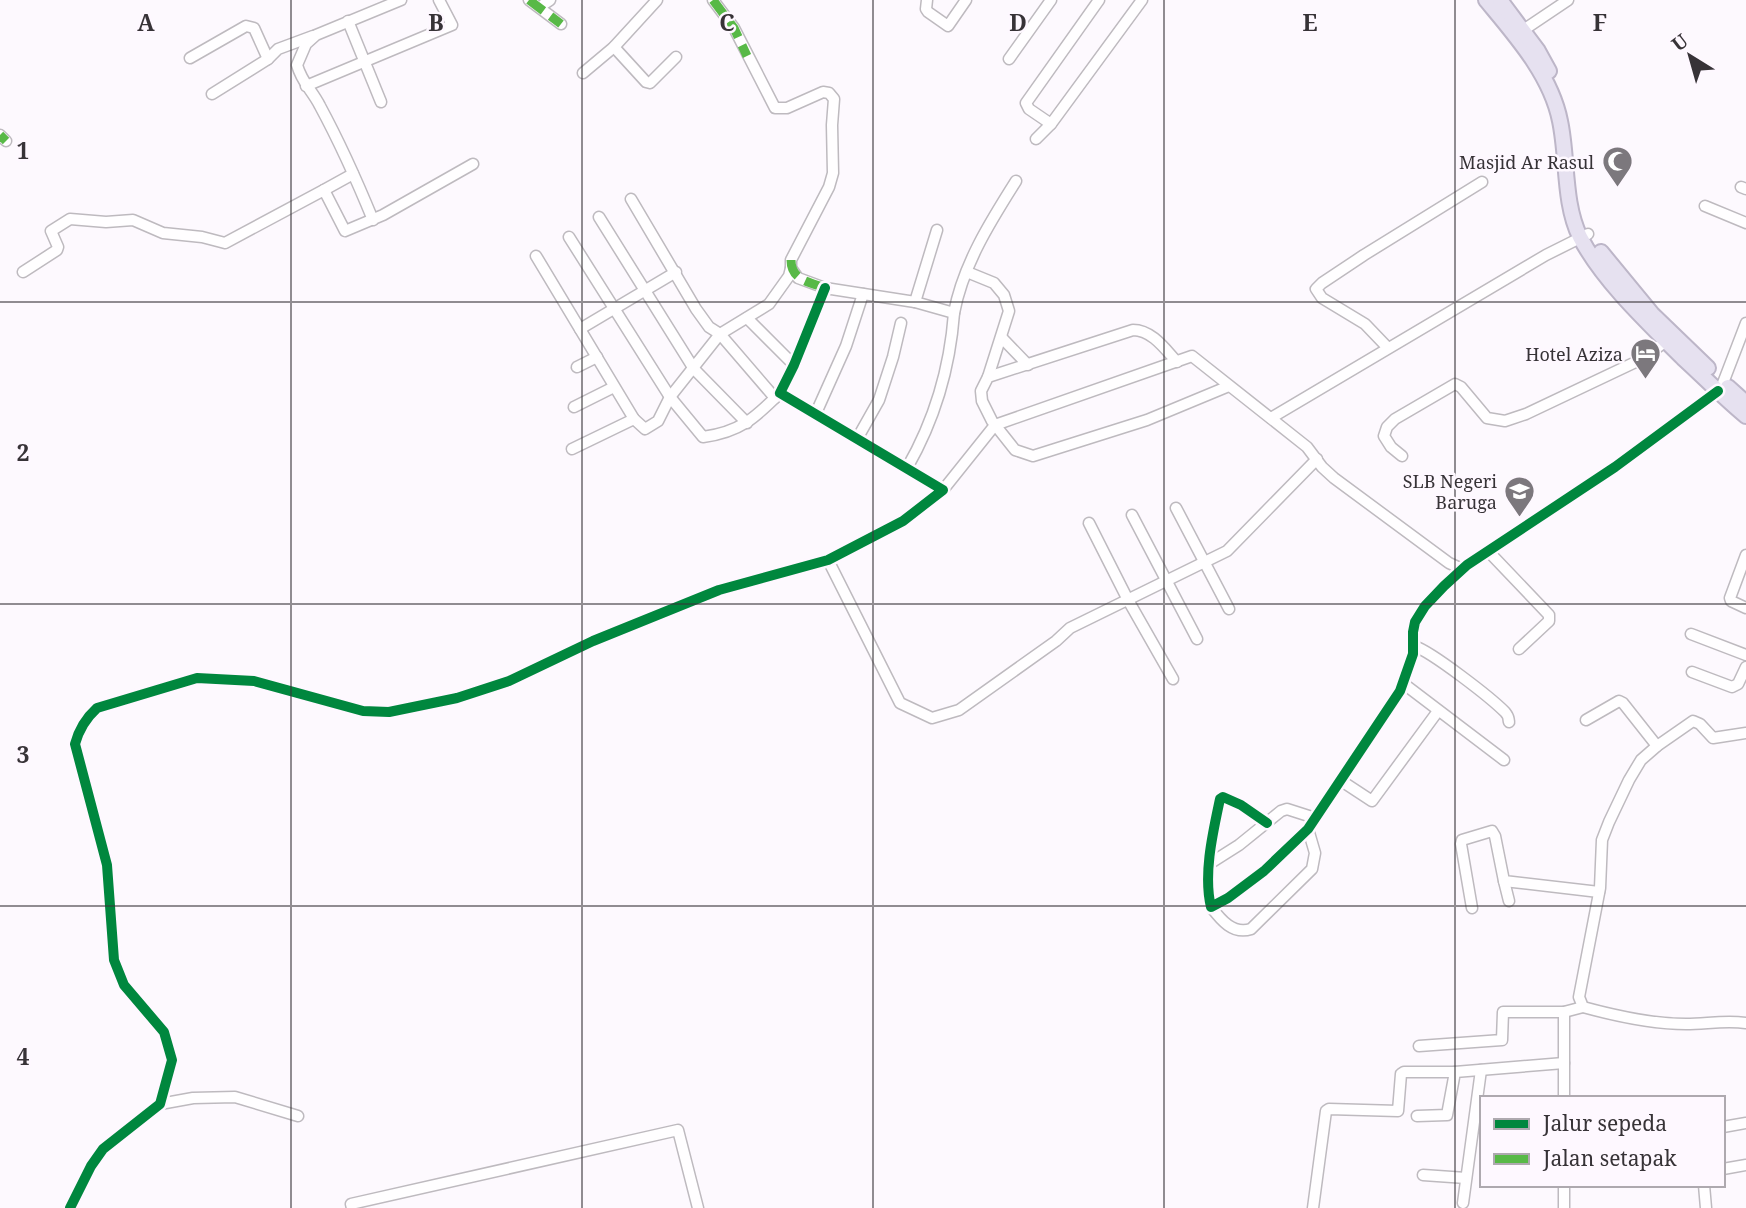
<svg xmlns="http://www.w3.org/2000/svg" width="1746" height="1208" viewBox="0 0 1746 1208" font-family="'Noto Serif',serif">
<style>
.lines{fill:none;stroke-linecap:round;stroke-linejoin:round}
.minor-casing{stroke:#bebabf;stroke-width:13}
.highway-casing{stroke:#bdb6c8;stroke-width:18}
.minor{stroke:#fffeff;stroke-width:10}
.highway{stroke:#e6e1f0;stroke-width:14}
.quiet{stroke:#58b947;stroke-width:9;stroke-dasharray:18 9;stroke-linecap:butt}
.cycleway-casing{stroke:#fef8ff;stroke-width:15}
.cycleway{stroke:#00873e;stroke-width:10}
.grid{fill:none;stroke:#373337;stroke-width:2;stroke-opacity:0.55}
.labels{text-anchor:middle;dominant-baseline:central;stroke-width:5;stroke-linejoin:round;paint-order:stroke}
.poi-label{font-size:18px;fill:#373337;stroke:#fef8ff;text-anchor:end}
.grid-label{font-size:23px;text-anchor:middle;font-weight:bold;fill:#373337;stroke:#fef8ff;stroke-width:5;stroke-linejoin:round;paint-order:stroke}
</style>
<rect width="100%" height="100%" fill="#fdf9fe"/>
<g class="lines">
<defs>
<g id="minor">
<polyline points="529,0 561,24"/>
<path d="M713,0L734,28L775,108H787L823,92L829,93L834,99L832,125L833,173L829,187L791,260V268L798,278L825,288L915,302L954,313C963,265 990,222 1016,181"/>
<polyline points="927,0 926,9 928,12 948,26 966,0"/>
<polyline points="1099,0 1026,103 1029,109 1051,124 1142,0"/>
<polyline points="544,4 550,0"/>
<polyline points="348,21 381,102"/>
<polyline points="1519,33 1568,0"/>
<polyline points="614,47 646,82 650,83 676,57"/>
<polyline points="190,58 246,26 254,28 268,59"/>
<polyline points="1009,59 1051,0"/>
<polyline points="583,73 614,47 657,0"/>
<polyline points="306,86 452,25 439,0"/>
<polyline points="212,94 268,59 278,49 313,36"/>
<polyline points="0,135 6,141"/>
<polyline points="1036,139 1051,124"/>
<polyline points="1741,187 1746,189"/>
<polyline points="324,190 353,174"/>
<polyline points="631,199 696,309 709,327 720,334 775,398"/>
<polyline points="1705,206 1746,223"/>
<polyline points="599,217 694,369 747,423"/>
<path d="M373,220C357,181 340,143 320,106C312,90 302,83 297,65L306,44L316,35L401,0"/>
<path d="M569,237L670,397L703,437C740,432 755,418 780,393"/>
<polyline points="536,256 634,419 645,429 658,421 670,397 720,334 769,304 789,276 791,268"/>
<polyline points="23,272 57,250 58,247 51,231 70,219 106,222 133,220 163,233 202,237 225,243 324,190 345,231 383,215 473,164"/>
<polyline points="967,272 994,283 1004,295 1009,311 988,377"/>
<polyline points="915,302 937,230"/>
<polyline points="747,318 794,365"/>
<polyline points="580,329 676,272"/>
<polyline points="1002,338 1028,365"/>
<polyline points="1388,348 1365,324 1322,298 1316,289 1322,283 1364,255 1482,182"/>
<path d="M1177,362C1165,349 1152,330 1133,330L988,377L981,391L982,401L992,421L1015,450L1033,456L1147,420L1229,386"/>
<polyline points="577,367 597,357"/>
<polyline points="1723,383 1746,323"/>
<polyline points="574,407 614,387"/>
<polyline points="816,413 846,346 863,294"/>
<polyline points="1271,418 1546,255 1588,234"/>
<polyline points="857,439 879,400 893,357 901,323"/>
<polyline points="572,449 634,419"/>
<polyline points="1402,456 1391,447 1384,436 1387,427 1395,419 1455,384 1461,387 1487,418 1505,421 1526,414 1642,359 1666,341"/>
<path d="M907,468C934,421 950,367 954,313"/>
<polyline points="943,490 995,425 1192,356 1307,447 1322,467 1334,478 1449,563 1462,569"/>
<polyline points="1176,508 1229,609"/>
<polyline points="1132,515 1197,639"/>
<polyline points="1089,523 1128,600 1173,679"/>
<polyline points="1488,551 1549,615 1549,621 1519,649"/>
<polyline points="1746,555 1730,598 1731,601 1746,608"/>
<polyline points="828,560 900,703 932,718 959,710 1056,641 1070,628 1227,551 1317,459"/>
<polyline points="1691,634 1746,655"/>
<path d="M1414,646C1432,652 1490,697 1505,712C1509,717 1508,716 1509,722"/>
<polyline points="1692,672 1732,687 1738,684 1746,667"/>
<polyline points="1404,684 1504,760"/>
<polyline points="1586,720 1619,701 1623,703 1657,746"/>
<path d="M1746,733L1713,738L1700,724L1693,721L1657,746L1641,760L1629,780L1609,822L1602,840L1600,888L1579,997L1583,1007C1616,1016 1651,1024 1686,1024C1706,1024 1725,1020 1746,1023"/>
<polyline points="1340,780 1372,801 1438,711"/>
<path d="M1267,823L1241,805L1223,797L1220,799C1213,832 1203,874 1211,907L1228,898L1264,871L1308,829L1400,691L1413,654V632L1415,622L1425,606L1444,586L1467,565L1615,467L1718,391"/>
<polyline points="1209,864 1239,845 1281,811 1287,809 1315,818"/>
<polyline points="1504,881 1509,901"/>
<path d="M1211,907C1221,920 1233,935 1251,929L1312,869L1315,853L1308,829"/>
<polyline points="1472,908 1461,844 1462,840 1492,831 1495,836 1504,881 1599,892"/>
<polyline points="1564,1012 1564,1098"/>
<polyline points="1419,1046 1502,1040 1503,1012 1564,1012 1583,1007"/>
<polyline points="160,1104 193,1098 235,1097 298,1116"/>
<polyline points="1417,1116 1447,1115 1455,1072 1564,1063"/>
<polyline points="1723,1127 1746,1123"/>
<polyline points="1723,1169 1746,1165"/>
<polyline points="1423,1175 1466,1178"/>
<polyline points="1704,1185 1706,1208"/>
<polyline points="1463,1203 1481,1070"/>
<path d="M70,1208L91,1166L103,1149L160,1104L172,1060L164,1032L124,985L114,960L107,865L75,744C79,729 86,718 97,708L197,678L254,681L363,711L389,712L457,698L509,681L593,641L719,590L828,560L903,521L943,490L780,393L794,365L825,288"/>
<polyline points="352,1208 351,1204 678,1130 698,1208"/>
<polyline points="1313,1208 1326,1111 1329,1109 1398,1111 1401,1074 1404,1072 1455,1072"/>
<polyline points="1564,1208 1564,1185"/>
</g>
<g id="highway">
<path d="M1486,0C1515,35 1551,75 1560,121C1568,158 1563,202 1580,237C1603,281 1648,323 1683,358C1704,377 1724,398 1746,416"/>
<polyline points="1500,0 1538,51 1549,71"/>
<polyline points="1601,252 1652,314 1708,368"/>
<polyline points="1728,387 1746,403"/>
</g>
</defs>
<!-- minor casing -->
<use href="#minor" class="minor-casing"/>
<!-- highway casing -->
<use href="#highway" class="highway-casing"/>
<!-- minor -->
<use href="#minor" class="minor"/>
<!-- highway -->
<use href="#highway" class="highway"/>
<!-- quiet -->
<g class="quiet">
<polyline points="529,0 561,24"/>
<polyline points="713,0 734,28 747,56"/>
<polyline points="0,135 6,141"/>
<path d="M791,260C791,280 809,282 825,288"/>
</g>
<defs>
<g id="cycleway">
<path d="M1267,823L1241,805L1223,797L1220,799C1213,832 1203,874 1211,907L1228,898L1264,871L1308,829L1400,691L1413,654V632L1415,622L1425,606L1444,586L1467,565L1615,467L1718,391"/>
<path d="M70,1208L91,1166L103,1149L160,1104L172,1060L164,1032L124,985L114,960L107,865L75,744C79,729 86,718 97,708L197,678L254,681L363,711L389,712L457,698L509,681L593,641L719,590L828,560L903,521L943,490L780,393L794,365L825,288"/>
</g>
</defs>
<!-- cycleway casing -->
<use href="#cycleway" class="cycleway-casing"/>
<!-- cycleway -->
<use href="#cycleway" class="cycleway"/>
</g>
<!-- grid -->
<path class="grid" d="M291,0V1208M582,0V1208M873,0V1208M1164,0V1208M1455,0V1208M0,302H1746M0,604H1746M0,906H1746"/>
<!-- icons -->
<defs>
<symbol id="mosque-pin" viewBox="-11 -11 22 30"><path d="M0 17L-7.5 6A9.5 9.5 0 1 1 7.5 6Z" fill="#7c787d" stroke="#fef8ff"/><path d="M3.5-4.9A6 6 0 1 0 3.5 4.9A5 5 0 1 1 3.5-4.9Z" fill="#fff"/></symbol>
<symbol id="hotel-pin" viewBox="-11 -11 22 30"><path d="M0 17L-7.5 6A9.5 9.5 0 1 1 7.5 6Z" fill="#7c787d" stroke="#fef8ff"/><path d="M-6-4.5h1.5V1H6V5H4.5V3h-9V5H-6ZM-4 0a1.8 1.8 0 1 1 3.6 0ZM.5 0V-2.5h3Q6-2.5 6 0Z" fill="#fff"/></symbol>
<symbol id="school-pin" viewBox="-11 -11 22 30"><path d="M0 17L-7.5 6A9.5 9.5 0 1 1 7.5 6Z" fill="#7c787d" stroke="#fef8ff"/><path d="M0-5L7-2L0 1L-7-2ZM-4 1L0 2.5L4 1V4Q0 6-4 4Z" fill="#fff"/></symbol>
</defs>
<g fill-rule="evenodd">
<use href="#mosque-pin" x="1600" y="144" width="35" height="47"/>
<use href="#hotel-pin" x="1628" y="336" width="35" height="47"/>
<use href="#school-pin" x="1502" y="474" width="35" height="47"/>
</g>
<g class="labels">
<!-- poi labels -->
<g class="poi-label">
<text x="1594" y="162">Masjid Ar Rasul</text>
<text x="1623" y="354">Hotel Aziza</text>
<text x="1497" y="481">SLB Negeri<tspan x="1497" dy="21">Baruga</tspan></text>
</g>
</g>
<g class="grid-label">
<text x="146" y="31">A</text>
<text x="436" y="31">B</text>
<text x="727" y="31">C</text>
<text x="1018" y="31">D</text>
<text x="1310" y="31">E</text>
<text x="1600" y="31">F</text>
<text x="23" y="159">1</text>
<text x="23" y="461">2</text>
<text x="23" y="763">3</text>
<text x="23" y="1065">4</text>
</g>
<!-- legend -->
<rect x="1480" y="1096" width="245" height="91" fill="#fef8ff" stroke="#aea9af" stroke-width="2"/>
<rect x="1494" y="1119" width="35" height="10" fill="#00873e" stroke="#aea9af" stroke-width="2"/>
<text x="1543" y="1131" font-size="21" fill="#373337">Jalur sepeda</text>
<rect x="1494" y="1154" width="35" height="10" fill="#58b947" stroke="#aea9af" stroke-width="2"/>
<text x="1543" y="1166" font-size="21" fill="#373337">Jalan setapak</text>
<!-- north arrow -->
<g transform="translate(1690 56) rotate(323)" stroke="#fef8ff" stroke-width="5" paint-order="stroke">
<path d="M0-5L12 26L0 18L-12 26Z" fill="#373337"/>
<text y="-10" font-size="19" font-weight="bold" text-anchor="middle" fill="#373337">U</text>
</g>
</svg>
